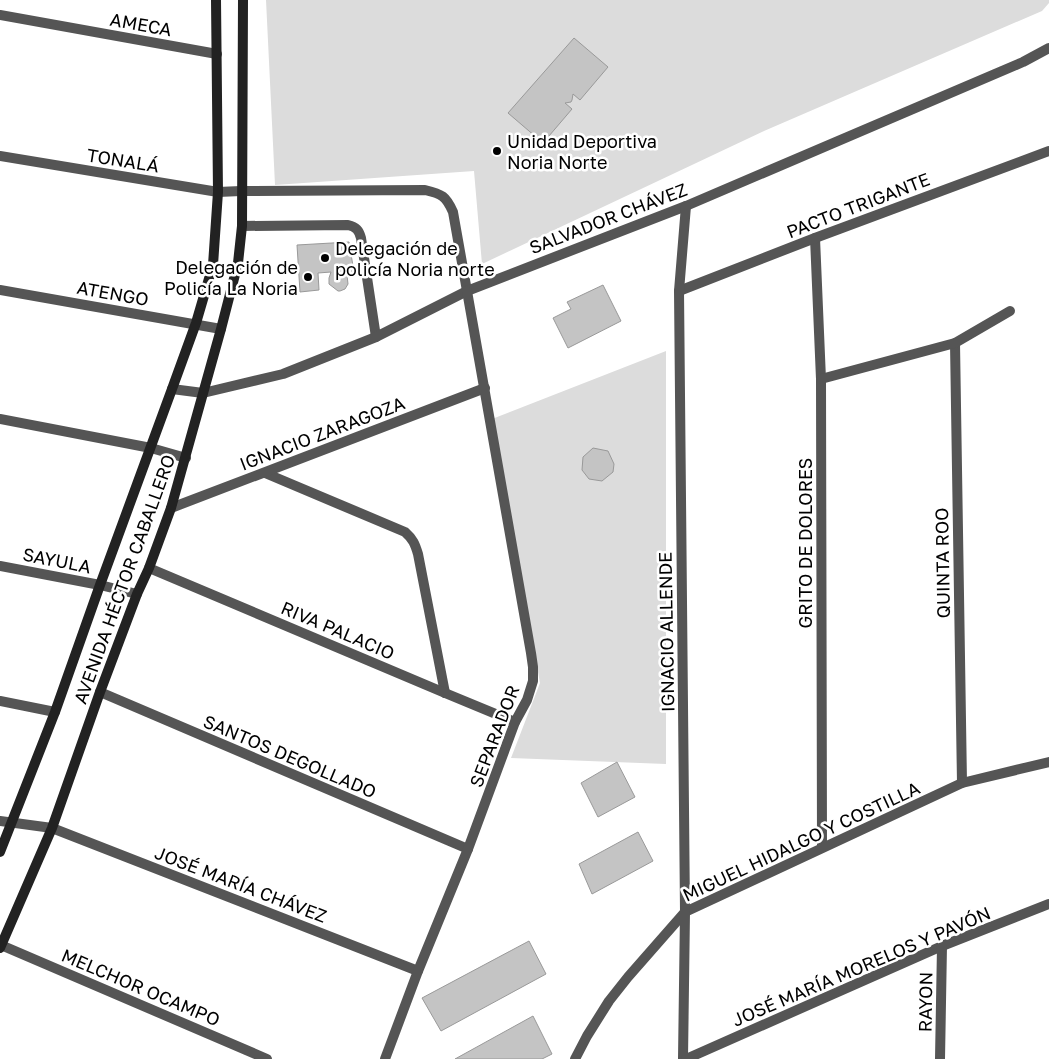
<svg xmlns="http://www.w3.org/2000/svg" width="1049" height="1059" viewBox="0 0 1049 1059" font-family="'Golos Text',sans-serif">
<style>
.green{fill:#dcdcdc}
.building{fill:#c4c4c4;stroke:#999}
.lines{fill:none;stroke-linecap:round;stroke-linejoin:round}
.lane{stroke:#555;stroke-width:10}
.street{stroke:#555;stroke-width:10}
.secondary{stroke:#222;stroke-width:10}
.poi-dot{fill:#000;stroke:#fff;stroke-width:2}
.labels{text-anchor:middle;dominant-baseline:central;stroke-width:5;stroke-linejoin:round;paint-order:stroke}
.street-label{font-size:18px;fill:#000;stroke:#fff}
.poi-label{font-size:18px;fill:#000;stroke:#fff;text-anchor:start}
</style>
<rect width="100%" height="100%" fill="#fff"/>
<!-- green -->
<g class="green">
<polygon points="266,0 1049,0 1049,3 1042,11 764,131 482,264 474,171 275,185"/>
<polygon points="666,351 666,764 511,758 540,683 492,419"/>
</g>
<!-- building -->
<g class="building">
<polygon points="574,38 608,67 580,100 573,94 572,100 571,102 565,103 572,109 543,143 508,113"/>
<polygon points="349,242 354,272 346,274 347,275 348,284 345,289 340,291 338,291 329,284 329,278 331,272 318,273 319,290 300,292 297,245"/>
<polygon points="603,285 621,321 568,348 553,318 571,309 567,302"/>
<polygon points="593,448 608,451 614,464 613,472 602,481 589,479 582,470 583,457"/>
<polygon points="617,762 635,797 598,817 581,783"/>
<polygon points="638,832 653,861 592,894 579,864"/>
<polygon points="529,941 546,974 441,1031 422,998"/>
<polygon points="533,1016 552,1054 542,1059 455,1059"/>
</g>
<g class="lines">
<!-- lane -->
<g class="lane">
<path d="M241,191L425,190C442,194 446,196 453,212L467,291"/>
<path d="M242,226L348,225C356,227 359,230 361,238L376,337"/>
</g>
<!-- street -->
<g class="street">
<polyline points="0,15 217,54"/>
<polyline points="0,156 218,192 241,191"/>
<polyline points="815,238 821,379 822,847"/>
<polyline points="0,290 221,329"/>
<polyline points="679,291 815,238 1049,151"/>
<polyline points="955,343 962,783"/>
<polyline points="821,379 955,343 1010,311"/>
<polyline points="172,389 203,393 283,374 376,337 467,291 686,206 1023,62 1049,48"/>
<polyline points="0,419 151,448 186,458"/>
<path d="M265,473L405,532C413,539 415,544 418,554L445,693"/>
<polyline points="171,508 485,388"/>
<polyline points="0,566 100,585 137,594"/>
<polyline points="149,568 445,693 515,722"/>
<polyline points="100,692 468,849"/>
<polyline points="0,701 55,712"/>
<polyline points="0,821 52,828 418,971"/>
<polyline points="1,945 267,1059"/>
<polyline points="385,1059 418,971 468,849 515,722 527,700 533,681 533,667 531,653 467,291"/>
<polyline points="575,1059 587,1036 609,1001 628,977 685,912 962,783 1049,762"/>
<polyline points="683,1059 685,912 679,291 686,206"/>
<polyline points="686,1059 942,946 1049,904"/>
<polyline points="940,1059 942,946"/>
</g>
<!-- secondary -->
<g class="secondary">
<polyline points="0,852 55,712 100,585 172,389 196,323 213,265 218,192 216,0"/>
<polyline points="0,948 52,828 100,692 137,594 149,568 171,508 221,329 238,263 242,226 243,0"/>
</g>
</g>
<!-- markers -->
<g class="poi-dot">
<circle cx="497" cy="151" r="5"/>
<circle cx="325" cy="258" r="5"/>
<circle cx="308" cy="277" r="5"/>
</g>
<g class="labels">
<!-- street labels -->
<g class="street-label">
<text transform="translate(141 24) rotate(10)">AMECA</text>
<text transform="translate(123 160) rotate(9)">TONALÁ</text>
<text transform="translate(858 205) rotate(-21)">PACTO TRIGANTE</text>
<text transform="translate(608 218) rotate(-21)">SALVADOR CHÁVEZ</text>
<text transform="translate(113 293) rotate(10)">ATENGO</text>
<text transform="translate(322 433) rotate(-21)">IGNACIO ZARAGOZA</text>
<text transform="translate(805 543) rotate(-90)">GRITO DE DOLORES</text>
<text transform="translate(57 560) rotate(11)">SAYULA</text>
<text transform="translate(942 563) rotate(-91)">QUINTA ROO</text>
<text transform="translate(124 579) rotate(-70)">AVENIDA HÉCTOR CABALLERO</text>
<text transform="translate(338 630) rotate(23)">RIVA PALACIO</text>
<text transform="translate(666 632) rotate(-91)">IGNACIO ALLENDE</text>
<text transform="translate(494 736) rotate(-69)">SEPARADOR</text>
<text transform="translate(290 756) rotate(23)">SANTOS DEGOLLADO</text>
<text transform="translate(801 841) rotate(-25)">MIGUEL HIDALGO Y COSTILLA</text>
<text transform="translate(241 884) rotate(21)">JOSÉ MARÍA CHÁVEZ</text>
<text transform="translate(861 966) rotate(-23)">JOSÉ MARÍA MORELOS Y PAVÓN</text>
<text transform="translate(141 987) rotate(23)">MELCHOR OCAMPO</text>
<text transform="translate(925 1002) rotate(-89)">RAYON</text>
</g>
<!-- poi labels -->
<g class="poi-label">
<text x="507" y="141">Unidad Deportiva<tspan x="507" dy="21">Noria Norte</tspan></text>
<text x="335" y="248">Delegación de<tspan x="335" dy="21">policía Noria norte</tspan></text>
<text x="298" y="267" text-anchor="end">Delegación de<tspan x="298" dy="21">Policía La Noria</tspan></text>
</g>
</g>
</svg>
